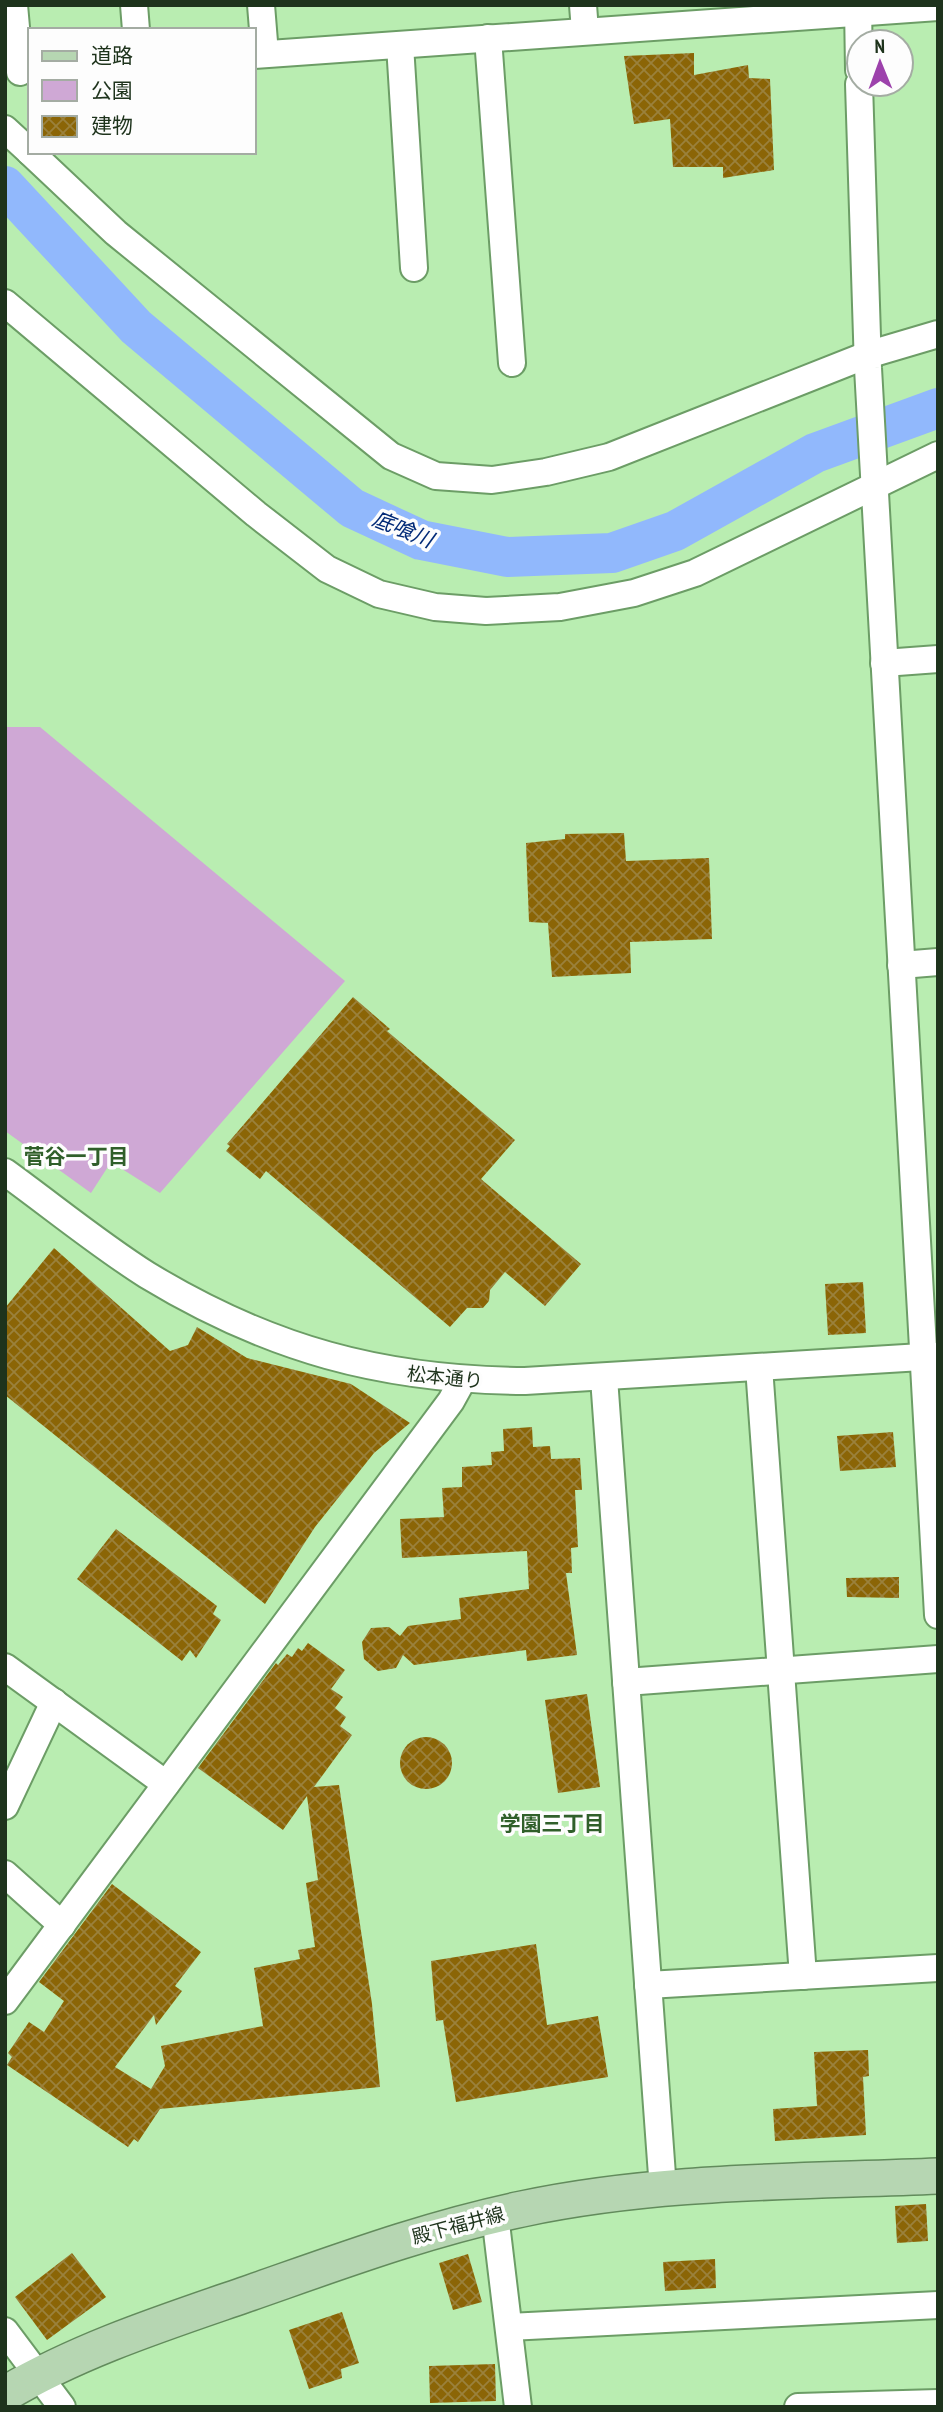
<svg xmlns="http://www.w3.org/2000/svg" width="943" height="2412" viewBox="0 0 943 2412" font-family="'PT Sans Narrow','Noto Sans JP',sans-serif">
<style>
.green{fill:#cfa8d5}
.lines{fill:none;stroke-linecap:round;stroke-linejoin:round}
.river{stroke:#91b8fc;stroke-width:40}
.building{fill:url(#building-cross-hatch)}
.minor-casing{stroke:#6c9d66;stroke-width:30}
.major-casing{stroke:#628b5c;stroke-width:38}
.minor{stroke:#fff;stroke-width:26}
.major{stroke:#b6d6b2;stroke-width:35}
.labels{text-anchor:middle;dominant-baseline:central;stroke-width:7;stroke-linejoin:round;paint-order:stroke}
.street-label{font-size:19px;fill:#1e331c;stroke:#fdfdfd}
.water-label{font-size:21px;font-style:italic;fill:#032b78;stroke:#fdfdfd}
.neighbourhood-label{font-size:21px;font-weight:bold;fill:#305f2a;stroke:#fdfdfd}
</style>
<defs>
<pattern id="building-cross-hatch" width="8" height="8" patternUnits="userSpaceOnUse" patternTransform="scale(1.75)"><rect width="8" height="8" fill="#8b6506"/><path d="M0 0l8 8M0 8l8-8" fill="none" stroke="#9a813c"/></pattern>
</defs>
<rect width="100%" height="100%" fill="#b9edb1"/>
<!-- green -->
<polygon class="green" points="5,727 40,727 345,981 160,1193 111,1162 91,1193 5,1131"/>
<g class="lines">
<!-- river -->
<polyline class="river" points="5,186 136,327 352,508 421,540 507,557 612,553 675,531 815,453 938,408"/>
</g>
<!-- building -->
<g class="building">
<polygon points="694,53 694,75 748,65 749,78 770,79 774,170 723,178 723,167 673,167 670,119 634,124 624,56"/>
<polygon points="624,833 626,861 709,858 712,939 630,942 631,973 552,977 548,923 529,922 526,843 565,839 565,834"/>
<polygon points="353,997 390,1029 387,1031 515,1140 481,1179 581,1264 545,1306 505,1272 490,1290 489,1301 483,1308 467,1308 450,1327 266,1171 260,1179 226,1151 230,1146 227,1144"/>
<polygon points="54,1248 170,1351 188,1345 197,1327 247,1358 351,1384 410,1423 374,1453 315,1527 265,1604 5,1395 5,1308"/>
<polygon points="863,1282 866,1333 828,1335 825,1284"/>
<polygon points="532,1427 533,1447 550,1446 551,1459 580,1458 582,1490 575,1490 578,1547 571,1548 572,1573 566,1573 577,1655 527,1661 526,1650 414,1665 403,1655 396,1668 378,1671 364,1659 362,1642 371,1628 389,1627 400,1636 408,1626 461,1619 459,1598 529,1589 527,1551 402,1558 400,1519 444,1517 442,1488 462,1487 462,1467 492,1465 491,1452 504,1451 503,1429"/>
<polygon points="893,1432 896,1467 840,1471 837,1436"/>
<polygon points="116,1529 217,1606 213,1614 221,1620 196,1658 190,1650 182,1661 77,1579"/>
<polygon points="899,1577 899,1598 847,1597 846,1578"/>
<polygon points="308,1643 345,1670 331,1689 343,1697 335,1708 346,1717 340,1726 352,1735 314,1787 339,1785 372,2004 380,2087 160,2109 138,2142 134,2139 128,2147 7,2065 12,2057 8,2053 29,2022 44,2032 64,2001 39,1982 112,1884 201,1952 175,1986 182,1991 156,2025 154,2015 115,2067 151,2089 165,2066 161,2046 263,2026 254,1968 300,1959 298,1950 315,1947 306,1883 318,1880 307,1796 283,1830 198,1768 276,1663 278,1665 287,1654 292,1657 298,1648 302,1651"/>
<polygon points="587,1694 600,1787 558,1793 545,1700"/>
<circle cx="426" cy="1763" r="26"/>
<polygon points="536,1944 547,2025 598,2016 608,2077 456,2102 443,2020 436,2021 431,1961"/>
<polygon points="868,2050 869,2076 863,2077 866,2135 775,2141 773,2109 817,2106 814,2052"/>
<polygon points="926,2204 928,2241 897,2243 895,2206"/>
<polygon points="72,2253 106,2297 47,2340 15,2297"/>
<polygon points="468,2254 482,2302 453,2310 439,2263"/>
<polygon points="715,2259 716,2288 665,2291 663,2262"/>
<polygon points="342,2312 359,2363 341,2369 342,2378 309,2389 289,2330"/>
<polygon points="495,2364 496,2401 430,2403 429,2366"/>
</g>
<g class="lines">
<defs>
<g id="minor">
<polyline points="14,5 20,72"/>
<polyline points="134,5 136,30"/>
<polyline points="261,5 265,54"/>
<polyline points="583,5 585,31"/>
<polyline points="858,5 859,70"/>
<polyline points="488,38 512,363"/>
<polyline points="400,45 414,268"/>
<polyline points="254,55 938,7"/>
<polyline points="859,84 868,368 938,1615"/>
<polyline points="5,129 30,152"/>
<polyline points="30,152 116,233 391,456 436,476 492,480 546,472 609,457 867,355 938,334"/>
<polyline points="5,303 256,514 327,569 379,594 435,607 486,611 560,607 634,593 695,573 938,455"/>
<polyline points="884,663 938,659"/>
<polyline points="901,965 938,962"/>
<path d="M5,1172C52,1206 98,1244 147,1275C269,1349 382,1380 525,1381L938,1356"/>
<polyline points="759,1367 803,1976"/>
<polyline points="604,1378 663,2189"/>
<polyline points="5,1667 166,1784"/>
<polyline points="626,1682 938,1659"/>
<polyline points="5,1806 54,1702"/>
<polyline points="5,1874 62,1925"/>
<polyline points="648,1985 938,1968"/>
<polyline points="5,2001 451,1401 462,1381"/>
<polyline points="495,2215 518,2407"/>
<polyline points="509,2327 938,2305"/>
<polyline points="5,2331 62,2407"/>
<polyline points="798,2407 938,2403"/>
</g>
<path id="major" d="M5,2394C79,2350 163,2323 244,2295C336,2263 426,2229 522,2209C658,2180 799,2182 938,2176"/>
</defs>
<!-- minor casing -->
<use href="#minor" class="minor-casing"/>
<!-- major casing -->
<use href="#major" class="major-casing"/>
<!-- minor -->
<use href="#minor" class="minor"/>
<!-- major -->
<use href="#major" class="major"/>
</g>
<g class="labels">
<!-- street labels -->
<g class="street-label">
<text transform="translate(445 1377) rotate(6)">松本通り</text>
<text transform="translate(458 2225) rotate(-15)">殿下福井線</text>
</g>
<!-- water labels -->
<g class="water-label">
<text transform="translate(403 529) rotate(22)">底喰川</text>
</g>
<!-- neighbourhood labels -->
<g class="neighbourhood-label">
<text x="76" y="1156">菅谷一丁目</text>
<text x="552" y="1823">学園三丁目</text>
</g>
</g>
<!-- border -->
<rect width="943" height="2412" fill="none" stroke="#1e331c" stroke-width="14"/>
<!-- legend -->
<rect x="28" y="28" width="228" height="126" fill="#fdfdfd" stroke="#a4aca3" stroke-width="2"/>
<rect x="42" y="51" width="35" height="10" fill="#b6d6b2" stroke="#a4aca3" stroke-width="2"/>
<text x="91" y="63" font-size="21" fill="#1e331c">道路</text>
<rect x="42" y="80" width="35" height="21" fill="#cfa8d5" stroke="#a4aca3" stroke-width="2"/>
<text x="91" y="98" font-size="21" fill="#1e331c">公園</text>
<rect x="42" y="116" width="35" height="21" fill="url(#building-cross-hatch)" stroke="#a4aca3" stroke-width="2"/>
<text x="91" y="133" font-size="21" fill="#1e331c">建物</text>
<!-- north arrow -->
<g transform="translate(880 63) rotate(359)"><circle r="33" fill="#fdfdfd" stroke="#a4aca3" stroke-width="2"/>
<path d="M0-5L12 26L0 18L-12 26Z" fill="#9d42ac"/>
<text y="-10" font-size="19" font-weight="bold" text-anchor="middle" fill="#1e331c">N</text>
</g>
</svg>
